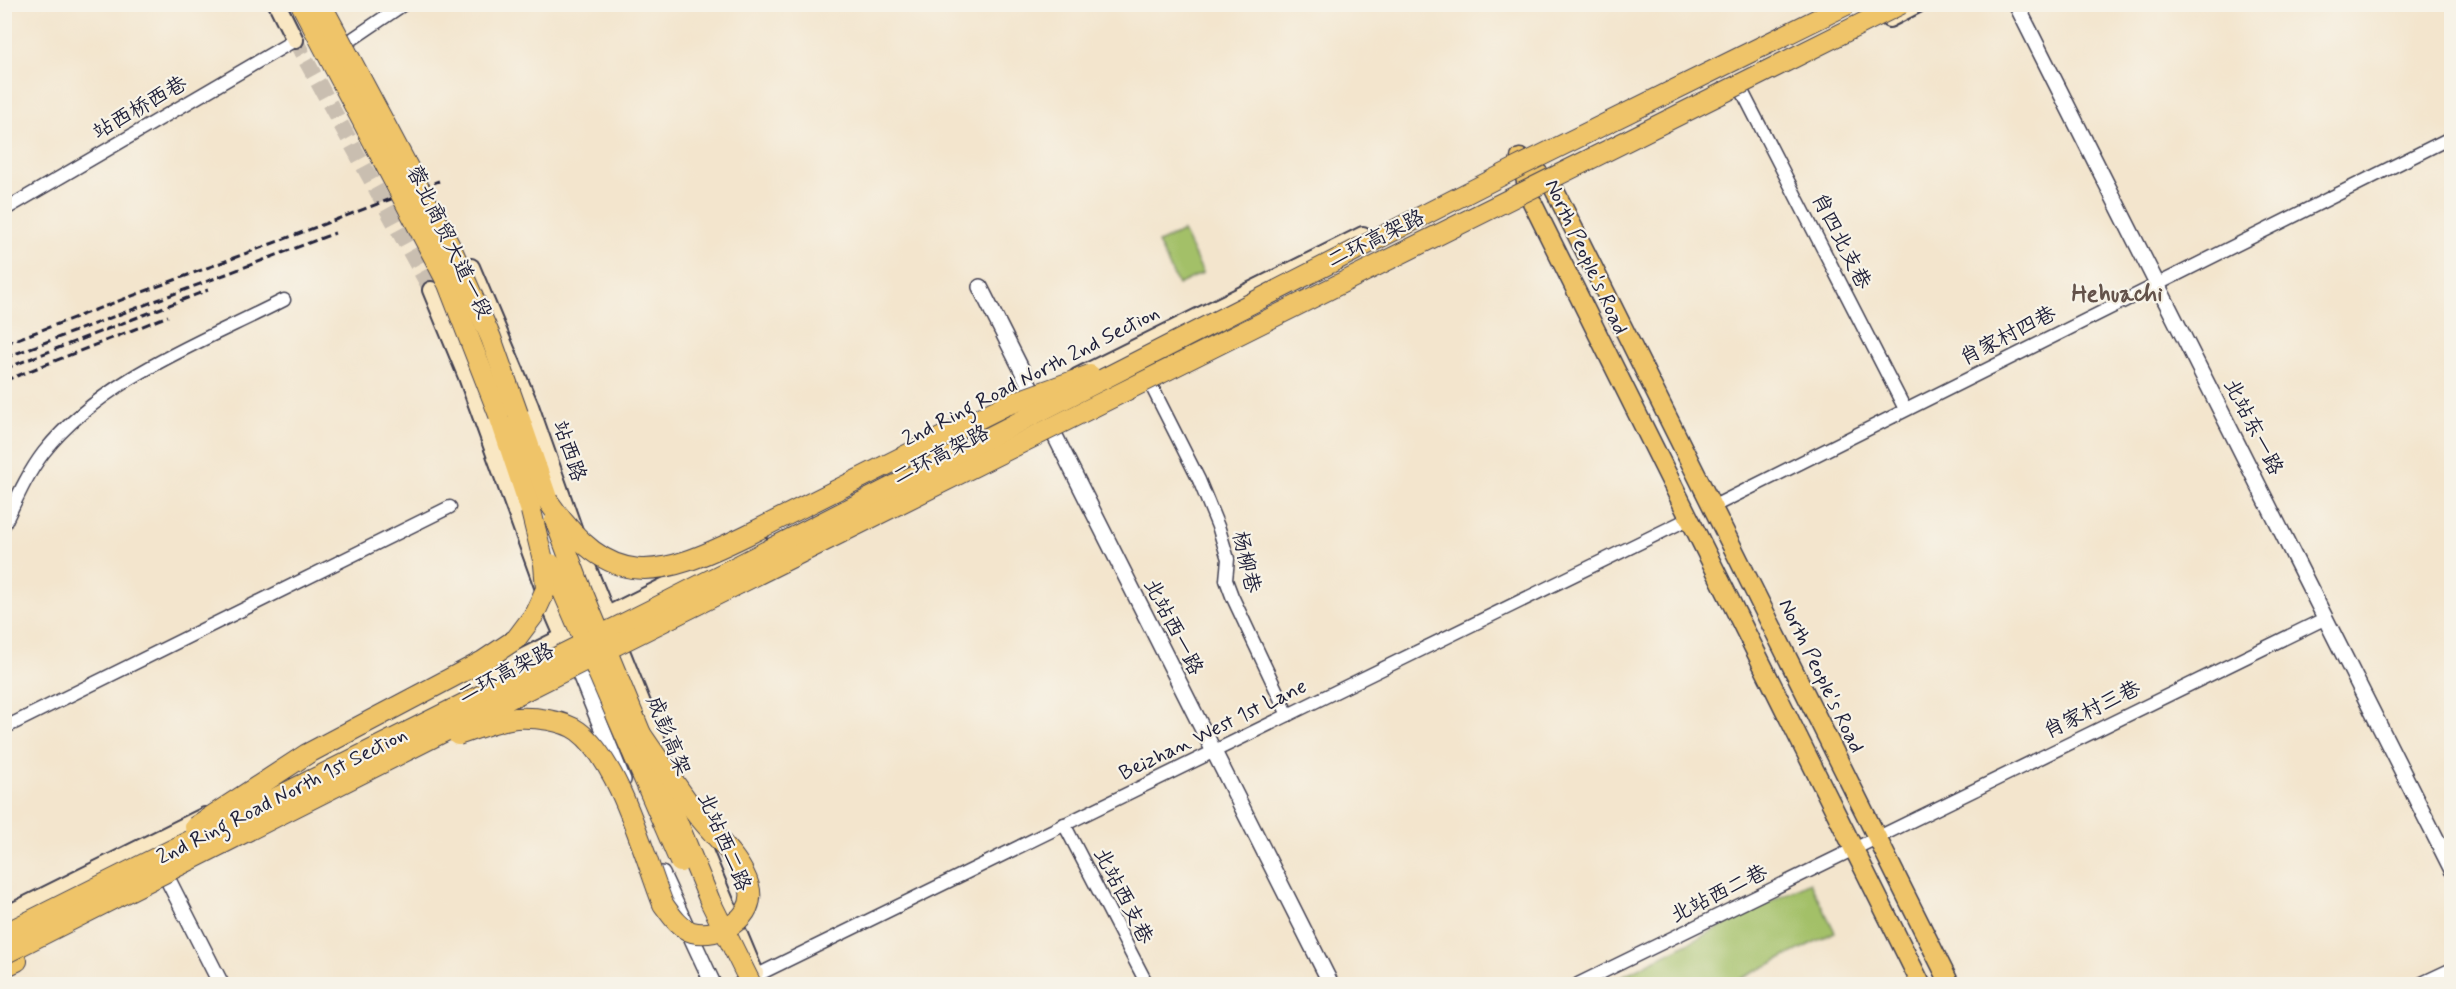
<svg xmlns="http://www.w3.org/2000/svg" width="2456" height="989" viewBox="0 0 2456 989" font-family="Mynerve,'LXGW WenKai TC',sans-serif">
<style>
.green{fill:#a3c067;stroke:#627151;stroke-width:1.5}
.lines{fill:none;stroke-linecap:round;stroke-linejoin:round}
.secondary-tunnel{stroke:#c9beb0;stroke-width:16;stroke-dasharray:16 8;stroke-linecap:butt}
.minor-casing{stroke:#413f51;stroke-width:15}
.tertiary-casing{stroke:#413f51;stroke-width:18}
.secondary-casing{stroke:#413f51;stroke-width:20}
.primary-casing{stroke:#413f51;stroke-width:21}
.trunk-casing{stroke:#413f51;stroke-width:22}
.minor{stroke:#fff;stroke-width:12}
.tertiary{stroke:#fff;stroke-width:15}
.secondary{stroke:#f9e7c3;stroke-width:16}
.primary{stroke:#efc469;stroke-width:18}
.trunk{stroke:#efc469;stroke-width:20}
.rail{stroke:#22223b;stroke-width:3;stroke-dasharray:9 4.5;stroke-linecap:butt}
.trunk-bridge-casing{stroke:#413f51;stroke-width:22;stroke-linecap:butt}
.trunk-bridge{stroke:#efc469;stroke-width:20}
.labels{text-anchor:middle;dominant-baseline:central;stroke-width:4.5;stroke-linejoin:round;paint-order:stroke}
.street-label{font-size:21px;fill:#22223b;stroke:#f7f3e8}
.quarter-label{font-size:24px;font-weight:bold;fill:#63524a;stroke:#f7f3e8}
</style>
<rect width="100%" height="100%" fill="#f7f3e8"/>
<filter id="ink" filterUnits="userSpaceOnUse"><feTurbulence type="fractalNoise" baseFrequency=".0167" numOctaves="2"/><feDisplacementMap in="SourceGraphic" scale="12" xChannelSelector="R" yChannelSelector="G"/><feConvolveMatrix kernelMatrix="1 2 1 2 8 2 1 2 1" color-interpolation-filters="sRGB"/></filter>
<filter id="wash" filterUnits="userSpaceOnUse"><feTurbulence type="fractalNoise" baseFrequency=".008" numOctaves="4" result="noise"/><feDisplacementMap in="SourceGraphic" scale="24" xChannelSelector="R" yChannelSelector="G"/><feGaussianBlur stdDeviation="1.35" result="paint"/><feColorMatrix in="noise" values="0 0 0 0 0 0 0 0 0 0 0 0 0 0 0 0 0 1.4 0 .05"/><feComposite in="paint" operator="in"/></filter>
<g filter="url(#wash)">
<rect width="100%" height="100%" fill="#f3e5cd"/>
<!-- green -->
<g class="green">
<polygon points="1183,231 1203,273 1178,285 1158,243"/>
<polygon points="1810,882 1835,932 1730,984 1624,984 1620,977"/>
</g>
</g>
<g filter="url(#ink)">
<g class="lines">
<!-- secondary-tunnel -->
<polyline class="secondary-tunnel" points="295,40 431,290"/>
<defs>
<g id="minor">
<polyline points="348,42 404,4"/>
<polyline points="1742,91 1905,409"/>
<polyline points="4,210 295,40"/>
<polyline points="1151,385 1199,480 1219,529 1228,559 1226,580 1232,596 1288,715"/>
<polyline points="1712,507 2452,137"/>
<path d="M4,525C16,500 27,474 44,452C103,378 202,342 284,300"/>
<polyline points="4,728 450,507"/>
<polyline points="1064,824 1147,984"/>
<polyline points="739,984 1688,519"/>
<polyline points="1578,984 2326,618"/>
<polyline points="2420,984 2452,969"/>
</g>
<g id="tertiary">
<polyline points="2016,4 2452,870"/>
<polyline points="980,287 1331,984"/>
<polyline points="579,672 623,780"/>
<polyline points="160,864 221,984"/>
<polyline points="662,874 713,984"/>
</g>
<g id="secondary">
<polyline points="277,4 295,40"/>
<polyline points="1889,19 1918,4"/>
<polyline points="471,267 530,406 584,559 664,758"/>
<polyline points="431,290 467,377 549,603 568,647"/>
<polyline points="1077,377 1363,235"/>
<polyline points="295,771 758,540"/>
<polyline points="684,803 755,973"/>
<polyline points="4,916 205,816"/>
</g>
<g id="primary">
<polyline points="1520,158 1552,185 1950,984"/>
<polyline points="1525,177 1529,196 1921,984"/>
</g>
<g id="trunk">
<polyline points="518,414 548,501"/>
<polyline points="499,415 531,511"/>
<polyline points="4,967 17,961"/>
</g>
</defs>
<!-- minor casing -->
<use href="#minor" class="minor-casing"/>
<!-- tertiary casing -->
<use href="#tertiary" class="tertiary-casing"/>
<!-- secondary casing -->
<use href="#secondary" class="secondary-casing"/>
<!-- primary casing -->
<use href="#primary" class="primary-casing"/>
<!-- trunk casing -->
<use href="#trunk" class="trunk-casing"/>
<!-- minor -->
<use href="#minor" class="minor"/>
<!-- tertiary -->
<use href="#tertiary" class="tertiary"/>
<!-- secondary -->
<use href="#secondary" class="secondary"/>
<!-- primary -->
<use href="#primary" class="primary"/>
<!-- trunk -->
<use href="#trunk" class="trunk"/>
<!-- rail -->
<g class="rail">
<polyline points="4,344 439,181"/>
<polyline points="4,358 335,233"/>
<polyline points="4,369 208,290"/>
<polyline points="4,381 168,316"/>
</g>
<defs>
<g id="trunk-bridge">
<polyline points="301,4 448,284 499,415"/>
<polyline points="321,4 453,252 491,338 518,414"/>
<path d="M548,501C611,592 657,579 747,535L1004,406L1090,375"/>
<polyline points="555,520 578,581 710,901 751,984"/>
<polyline points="551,564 680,862"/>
<path d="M458,735C476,729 497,720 516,718C535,717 563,720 578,731C620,762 644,856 663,904C671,915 679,928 692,932C719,939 758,917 749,886C741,858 713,836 696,813C677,787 659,760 641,734"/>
<polyline points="195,827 307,754 483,661 516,639 534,615 546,589 544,564 531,511"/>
<polyline points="4,934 661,605 1518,167 1848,4"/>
<polyline points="4,954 582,662 1901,4"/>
</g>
</defs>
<!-- trunk-bridge casing -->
<use href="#trunk-bridge" class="trunk-bridge-casing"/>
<!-- trunk-bridge -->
<use href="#trunk-bridge" class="trunk-bridge"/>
</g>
</g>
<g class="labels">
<!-- street labels -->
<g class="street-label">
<text transform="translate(140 108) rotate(-30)">站西桥西巷</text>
<text transform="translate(1376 239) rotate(-26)">二环高架路</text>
<text transform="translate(1841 241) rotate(63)">肖四北支巷</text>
<text transform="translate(449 242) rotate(64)">蓉北商贸大道一段</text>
<text transform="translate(1586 257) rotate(65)">North People's Road</text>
<text transform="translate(2008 336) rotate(-27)">肖家村四巷</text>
<text transform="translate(1031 376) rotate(-27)">2nd Ring Road North 2nd Section</text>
<text transform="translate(2253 427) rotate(63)">北站东一路</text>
<text transform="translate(569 451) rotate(71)">站西路</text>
<text transform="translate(941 455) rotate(-27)">二环高架路</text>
<text transform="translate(1246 562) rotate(77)">杨柳巷</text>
<text transform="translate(1173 627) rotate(63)">北站西一路</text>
<text transform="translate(506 673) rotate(-27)">二环高架路</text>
<text transform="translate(1821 676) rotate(64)">North People's Road</text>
<text transform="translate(2092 710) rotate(-26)">肖家村三巷</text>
<text transform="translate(1213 730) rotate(-26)">Beizhan West 1st Lane</text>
<text transform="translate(668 736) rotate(68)">成彭高架</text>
<text transform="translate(282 796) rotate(-27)">2nd Ring Road North 1st Section</text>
<text transform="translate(724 842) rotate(67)">北站西二路</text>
<text transform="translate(1719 894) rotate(-26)">北站西二巷</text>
<text transform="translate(1123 896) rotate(63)">北站西支巷</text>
</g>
<!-- quarter labels -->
<g class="quarter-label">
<text x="2117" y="294">Hehuachi</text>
</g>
</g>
<!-- margin -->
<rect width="2456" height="989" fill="none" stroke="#f7f3e8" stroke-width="24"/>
</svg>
